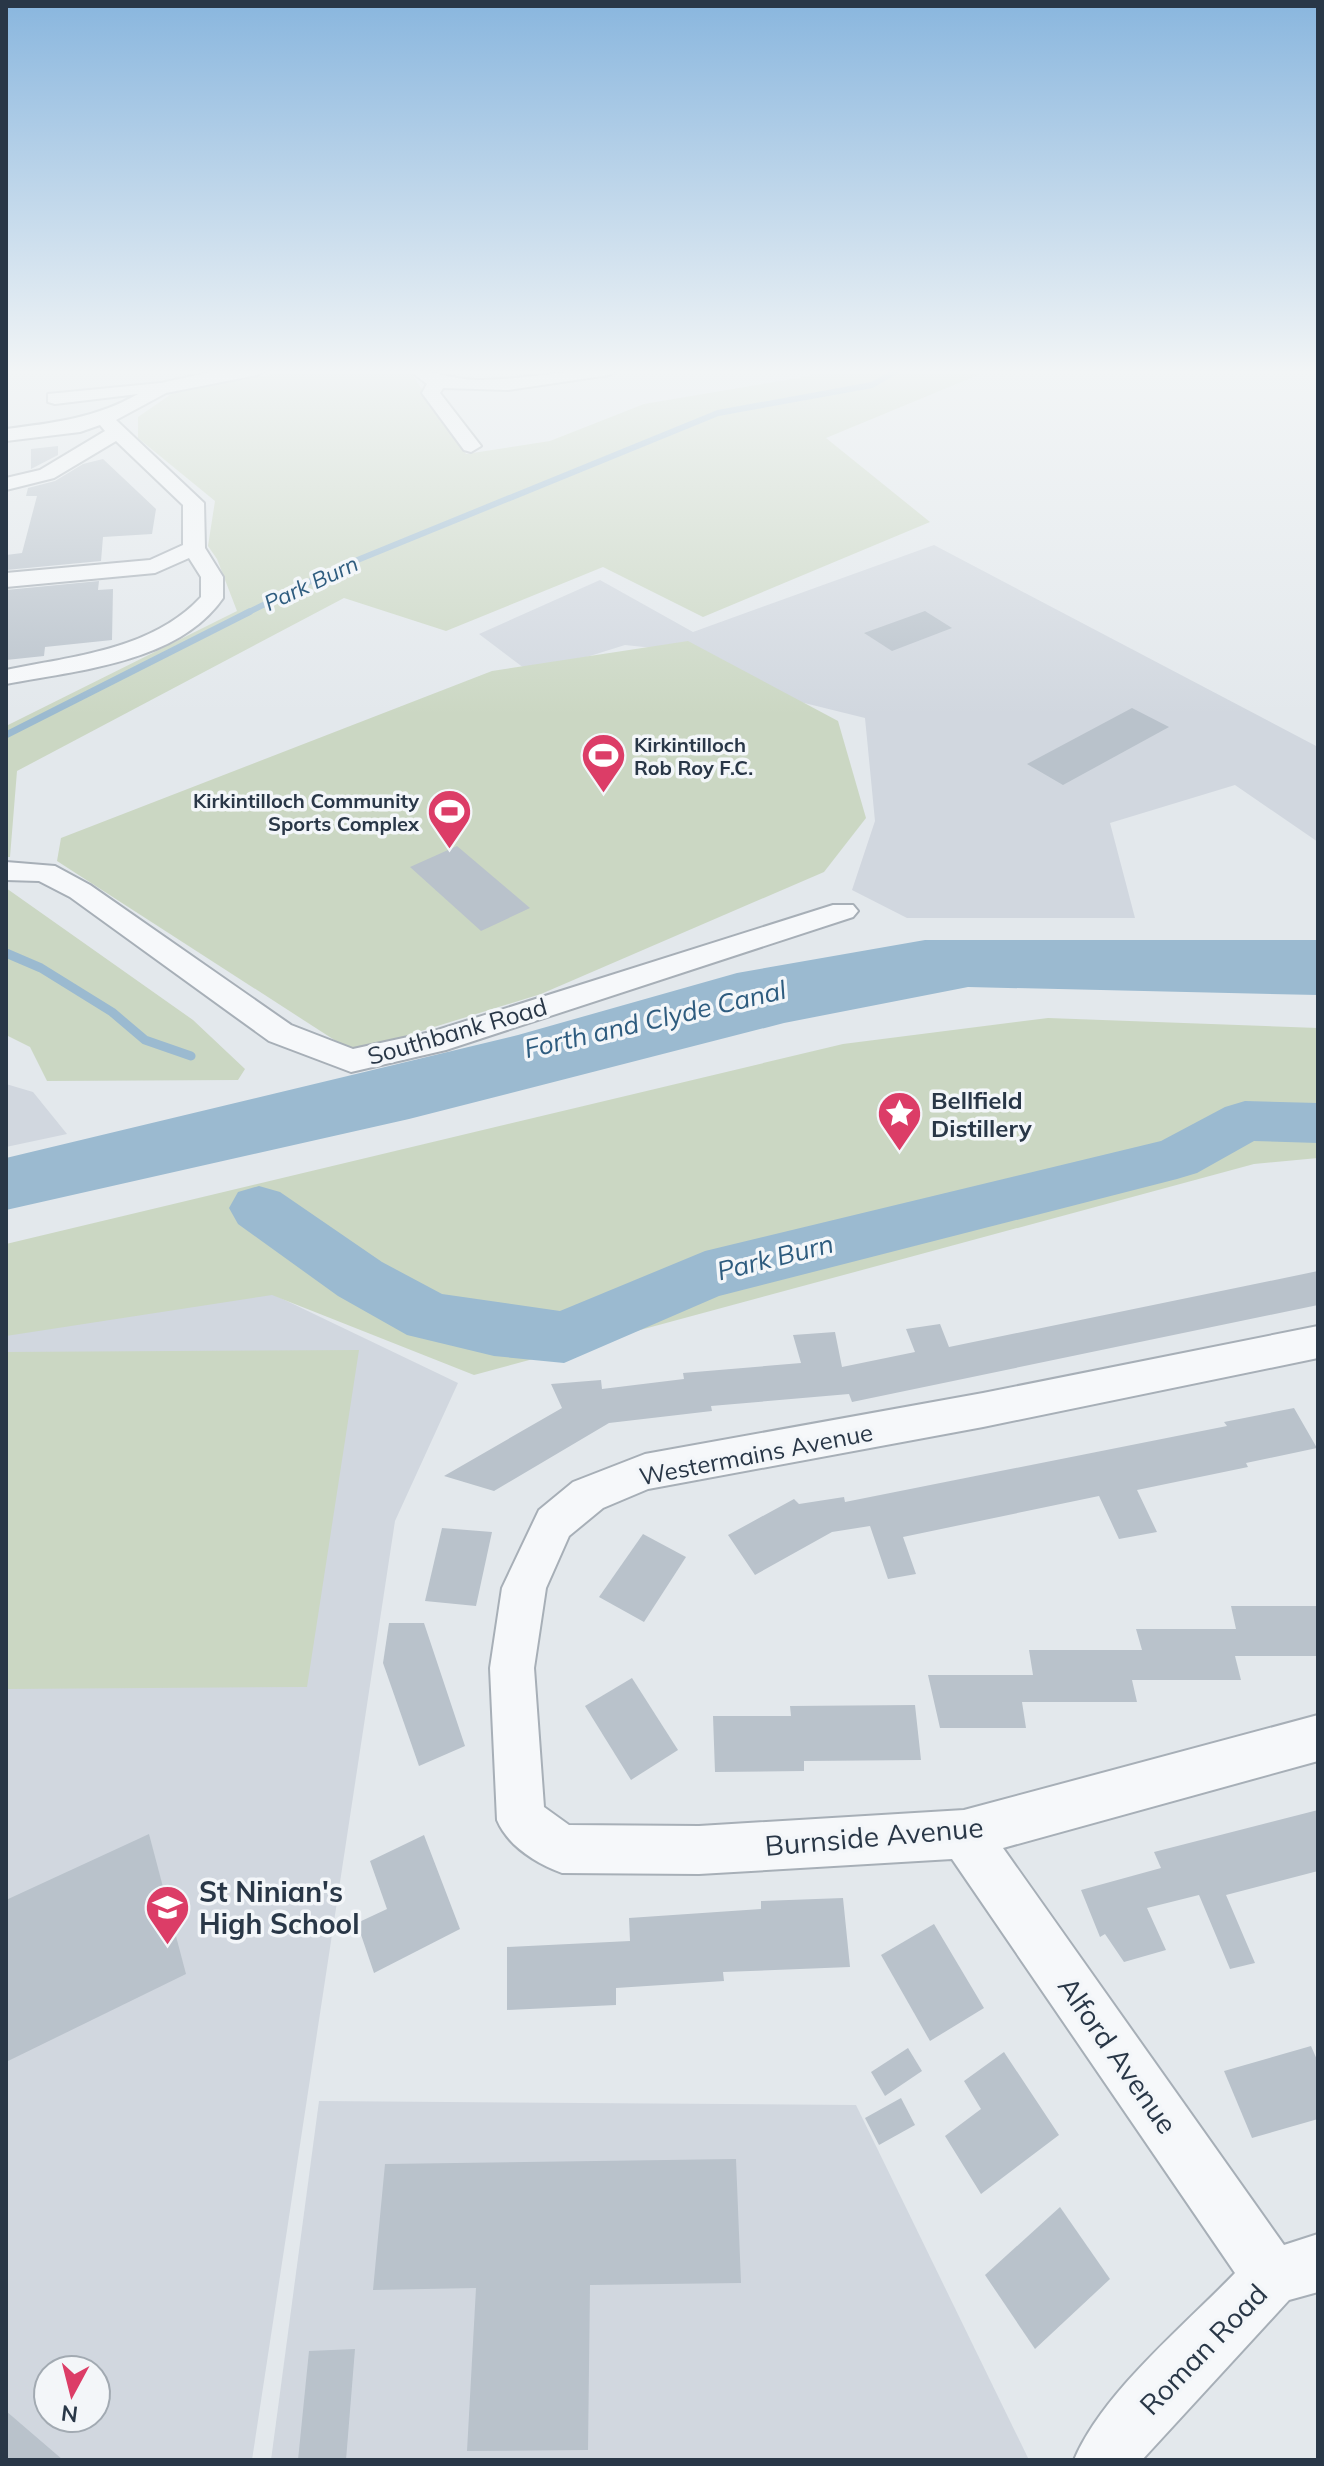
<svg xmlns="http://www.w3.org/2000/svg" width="1324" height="2466" viewBox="0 0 1324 2466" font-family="Mulish,sans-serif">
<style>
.built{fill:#d1d7df;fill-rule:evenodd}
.green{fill:#cbd7c3}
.water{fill:#9bbad0}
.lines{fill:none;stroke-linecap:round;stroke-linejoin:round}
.stream-far2{stroke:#9bbad0;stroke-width:6}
.stream-far1{stroke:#9bbad0;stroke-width:7}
.stream{stroke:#9bbad0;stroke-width:9}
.river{fill:#9bbad0;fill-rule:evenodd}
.building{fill:#b9c2cb}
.minor-casing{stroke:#a7afb7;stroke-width:4}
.minor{fill:#f6f8fa;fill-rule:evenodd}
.labels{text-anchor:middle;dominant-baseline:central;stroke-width:7;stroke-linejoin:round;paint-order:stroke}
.far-poi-label{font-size:20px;font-weight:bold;fill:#293747;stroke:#f3f6f9;text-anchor:start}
.far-water-label{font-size:22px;font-style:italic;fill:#2e5c7f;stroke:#f3f6f9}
.street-label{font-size:24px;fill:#293747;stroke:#f3f6f9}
.poi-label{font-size:24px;font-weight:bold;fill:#293747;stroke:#f3f6f9;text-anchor:start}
.water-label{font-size:26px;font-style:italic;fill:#2e5c7f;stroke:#f3f6f9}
.near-street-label{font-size:28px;fill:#293747;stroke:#f3f6f9}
.near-poi-label{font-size:28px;font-weight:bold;fill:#293747;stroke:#f3f6f9;text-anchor:start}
</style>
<rect width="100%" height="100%" fill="#e3e8ec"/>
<!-- built -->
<g class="built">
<polygon points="934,545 1318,747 1318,842 1235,785 1110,823 1135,918 907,918 852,890 875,821 865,718 780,697 711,654 625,645 532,674 479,634 600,580 693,632"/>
<polygon points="6,1084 33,1092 67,1134 6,1147"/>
<path d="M130,1226L458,1383L395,1521L252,2460H6V1257ZM48,2370H96V2418H48Z"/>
<polygon points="319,2101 856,2105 1029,2460 271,2460"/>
</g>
<!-- green -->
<g class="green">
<polygon points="303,370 409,370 466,454 550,441 644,404 810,376 806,370 990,370 826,438 930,522 703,617 603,567 446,631 344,598 17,771 10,857 6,857 6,726 237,611 217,559 208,546 215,501 138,438 138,417 180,388"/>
<polygon points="688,641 838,721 866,818 824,872 541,994 353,1052 57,861 61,838 492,671"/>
<polygon points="6,888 193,1020 245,1069 238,1080 47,1081 30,1047 6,1035"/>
<polygon points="1048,1018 1318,1028 1318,1158 1254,1164 474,1375 272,1295 6,1336 6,1244 843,1044"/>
<polygon points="359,1350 307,1687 6,1689 6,1352"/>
</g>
<!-- water -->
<polygon class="water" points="925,940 1318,940 1318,995 968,987 784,1023 409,1119 6,1210 6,1158 518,1035 737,973"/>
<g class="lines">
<!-- stream-far2 -->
<polyline class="stream-far2" points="245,614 333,570 718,413 872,385 898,370"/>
<!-- stream-far1 -->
<polyline class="stream-far1" points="6,735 249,612"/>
<!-- stream -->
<polyline class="stream" points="6,953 41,968 112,1012 145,1040 191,1056"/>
<!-- river -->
<polygon class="river" points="1245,1101 1318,1103 1318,1143 1254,1141 1197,1173 1177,1179 719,1296 564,1363 494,1356 407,1335 338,1296 238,1224 229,1208 238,1192 259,1186 280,1192 382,1262 442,1294 560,1311 705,1251 1161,1141 1225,1107"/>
</g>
<!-- building -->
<g class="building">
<polygon points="58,446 58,455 31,469 31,449"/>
<polygon points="103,459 156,509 152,534 103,537 101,561 6,570 6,555 22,553 37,496 26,496 28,488 55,481 83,464"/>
<polygon points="99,581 98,590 113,589 112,640 45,647 44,656 6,660 6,590"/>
<polygon points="925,611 952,628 892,651 864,633"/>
<polygon points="1132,708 1169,727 1063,785 1027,764"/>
<polygon points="457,846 530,908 481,931 410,867"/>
<polygon points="1318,1271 1318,1305 852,1402 849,1394 711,1406 712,1411 609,1423 494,1491 444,1476 562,1408 551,1384 601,1380 602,1389 684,1379 683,1373 801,1363 793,1335 835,1332 842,1367 915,1352 906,1329 940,1324 949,1347"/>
<polygon points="1294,1408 1317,1448 1246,1463 1248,1467 1137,1490 1157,1532 1119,1539 1099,1496 903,1537 916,1574 888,1579 870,1526 832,1532 755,1575 728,1535 794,1499 799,1504 844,1497 845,1502 1227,1426 1224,1422"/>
<polygon points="442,1528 492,1532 476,1606 425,1601"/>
<polygon points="643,1534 686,1557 644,1622 599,1597"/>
<polygon points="1231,1606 1318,1606 1318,1656 1235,1656 1241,1680 1132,1680 1137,1702 1022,1702 1026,1728 940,1728 928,1675 1033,1675 1029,1650 1142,1650 1136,1629 1236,1629"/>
<polygon points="389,1623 424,1623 465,1746 419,1766 383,1663"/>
<polygon points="632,1678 678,1750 631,1780 585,1706"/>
<polygon points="915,1705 921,1760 804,1761 804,1771 715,1772 713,1716 791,1716 790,1706"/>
<polygon points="1318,1810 1318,1871 1226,1895 1255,1963 1230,1969 1199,1895 1147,1908 1166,1950 1124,1962 1105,1934 1100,1937 1081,1890 1161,1868 1154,1852"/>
<polygon points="149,1834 186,1974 6,2062 6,1900"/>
<polygon points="424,1835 460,1929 374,1973 357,1923 387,1909 370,1861"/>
<polygon points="843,1898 850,1967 723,1972 724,1981 616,1988 616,2005 507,2010 507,1947 630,1941 629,1918 761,1909 761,1901"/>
<polygon points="934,1924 984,2008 930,2041 881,1955"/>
<polygon points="1311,2046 1318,2062 1318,2119 1252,2138 1224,2071"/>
<polygon points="908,2048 922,2071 885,2096 871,2072"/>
<polygon points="1004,2052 1059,2135 981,2194 945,2136 981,2109 964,2081"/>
<polygon points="901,2098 915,2125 879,2145 865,2118"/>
<polygon points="736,2159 741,2283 590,2285 588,2450 467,2451 476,2288 373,2290 385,2164"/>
<polygon points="1060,2207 1110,2279 1035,2349 985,2275"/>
<polygon points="355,2349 346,2460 298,2460 309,2351"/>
<polygon points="6,2411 63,2460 6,2460"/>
</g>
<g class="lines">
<defs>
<g id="minor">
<path d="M220,370H266L257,375L166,393L116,420L204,503L205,548L223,577V598C178,663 78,670 6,684V670C73,656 152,650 201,597V577L189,558L155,573L6,587V573L150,560L183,545V505L116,441L54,478L6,490V478L40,470L105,431L100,425L80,432L6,441V429C54,423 96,418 138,394L55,404L48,402V394L161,383Z"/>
<path d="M409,370C434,370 455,381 482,380C528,379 572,369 618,370L609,375L508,390L443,388L440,393L481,446L471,452L464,450L422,393L427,384Z"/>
<polygon points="6,862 55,866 90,885 291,1025 353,1049 431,1032 833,905 853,905 858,911 853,917 446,1050 351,1072 269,1041 70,897 39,881 6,880"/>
<path d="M1318,1326V1358L983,1427L648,1489L603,1508L569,1536L546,1588L534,1668L544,1807L569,1825L699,1826L964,1810L1318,1715V1761L1003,1848L1284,2245L1318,2234V2292L1289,2300L1142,2460H1074C1102,2393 1184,2326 1235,2273L952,1859L699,1874L562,1873C536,1863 508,1846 497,1820L490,1668L502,1588L539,1510L573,1482L645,1454L983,1393Z"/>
</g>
</defs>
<!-- minor casing -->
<use href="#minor" class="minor-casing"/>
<!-- minor -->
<use href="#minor" class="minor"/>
</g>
<!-- sky -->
<linearGradient id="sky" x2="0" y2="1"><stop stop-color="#89b6de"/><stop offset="0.52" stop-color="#f2f5f6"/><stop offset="1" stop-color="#f2f5f6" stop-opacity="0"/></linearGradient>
<rect width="1324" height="715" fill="url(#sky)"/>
<!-- icons -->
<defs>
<symbol id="stadium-pin" viewBox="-11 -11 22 30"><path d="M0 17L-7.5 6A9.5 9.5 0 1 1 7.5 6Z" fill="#dc3d67" stroke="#f3f6f9"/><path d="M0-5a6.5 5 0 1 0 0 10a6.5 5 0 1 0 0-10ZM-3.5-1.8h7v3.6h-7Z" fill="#fff"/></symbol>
<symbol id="sight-pin" viewBox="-11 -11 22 30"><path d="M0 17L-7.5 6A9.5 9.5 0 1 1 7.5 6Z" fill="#dc3d67" stroke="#f3f6f9"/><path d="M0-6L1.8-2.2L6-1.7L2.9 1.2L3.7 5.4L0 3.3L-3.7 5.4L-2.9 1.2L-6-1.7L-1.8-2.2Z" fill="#fff"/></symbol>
<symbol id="school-pin" viewBox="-11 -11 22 30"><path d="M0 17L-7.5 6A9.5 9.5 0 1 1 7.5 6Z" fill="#dc3d67" stroke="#f3f6f9"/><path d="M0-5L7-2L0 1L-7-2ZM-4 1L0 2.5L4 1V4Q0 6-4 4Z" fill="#fff"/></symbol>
</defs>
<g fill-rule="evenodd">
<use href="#stadium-pin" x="578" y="730" width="51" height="69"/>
<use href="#stadium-pin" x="424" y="786" width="51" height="69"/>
<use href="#sight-pin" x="874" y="1088" width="51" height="69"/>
<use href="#school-pin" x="142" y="1882" width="51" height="69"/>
</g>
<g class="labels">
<!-- far-poi labels -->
<g class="far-poi-label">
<text x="634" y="744">Kirkintilloch<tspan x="634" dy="23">Rob Roy F.C.</tspan></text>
<text x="419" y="800" text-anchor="end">Kirkintilloch Community<tspan x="419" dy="23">Sports Complex</tspan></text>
</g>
<!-- far-water labels -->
<g class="far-water-label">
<text transform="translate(311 583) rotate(-25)">Park Burn</text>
</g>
<!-- street labels -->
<g class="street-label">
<text transform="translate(457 1031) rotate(-16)">Southbank Road</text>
<text transform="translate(756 1454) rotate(-11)">Westermains Avenue</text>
</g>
<!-- poi labels -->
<g class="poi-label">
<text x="931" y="1100">Bellfield<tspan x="931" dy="28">Distillery</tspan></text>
</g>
<!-- water labels -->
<g class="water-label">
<text transform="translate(655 1019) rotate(-13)">Forth and Clyde Canal</text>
<text transform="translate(775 1257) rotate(-14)">Park Burn</text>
</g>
<!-- near-street labels -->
<g class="near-street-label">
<text transform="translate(874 1836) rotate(-5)">Burnside Avenue</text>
<text transform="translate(1118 2055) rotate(55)">Alford Avenue</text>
<text transform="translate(1203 2349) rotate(-46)">Roman Road</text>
</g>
<!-- near-poi labels -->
<g class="near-poi-label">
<text x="199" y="1891">St Ninian's<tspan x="199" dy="32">High School</tspan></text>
</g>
</g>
<!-- border -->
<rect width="1324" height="2466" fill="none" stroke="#293747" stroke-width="16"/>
<!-- north arrow -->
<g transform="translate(72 2394) rotate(187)"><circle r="38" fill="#f3f6f9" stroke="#a2aab2" stroke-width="2"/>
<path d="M0-6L14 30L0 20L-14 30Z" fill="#dc3d67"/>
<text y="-12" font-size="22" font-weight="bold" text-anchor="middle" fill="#293747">N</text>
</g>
</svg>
